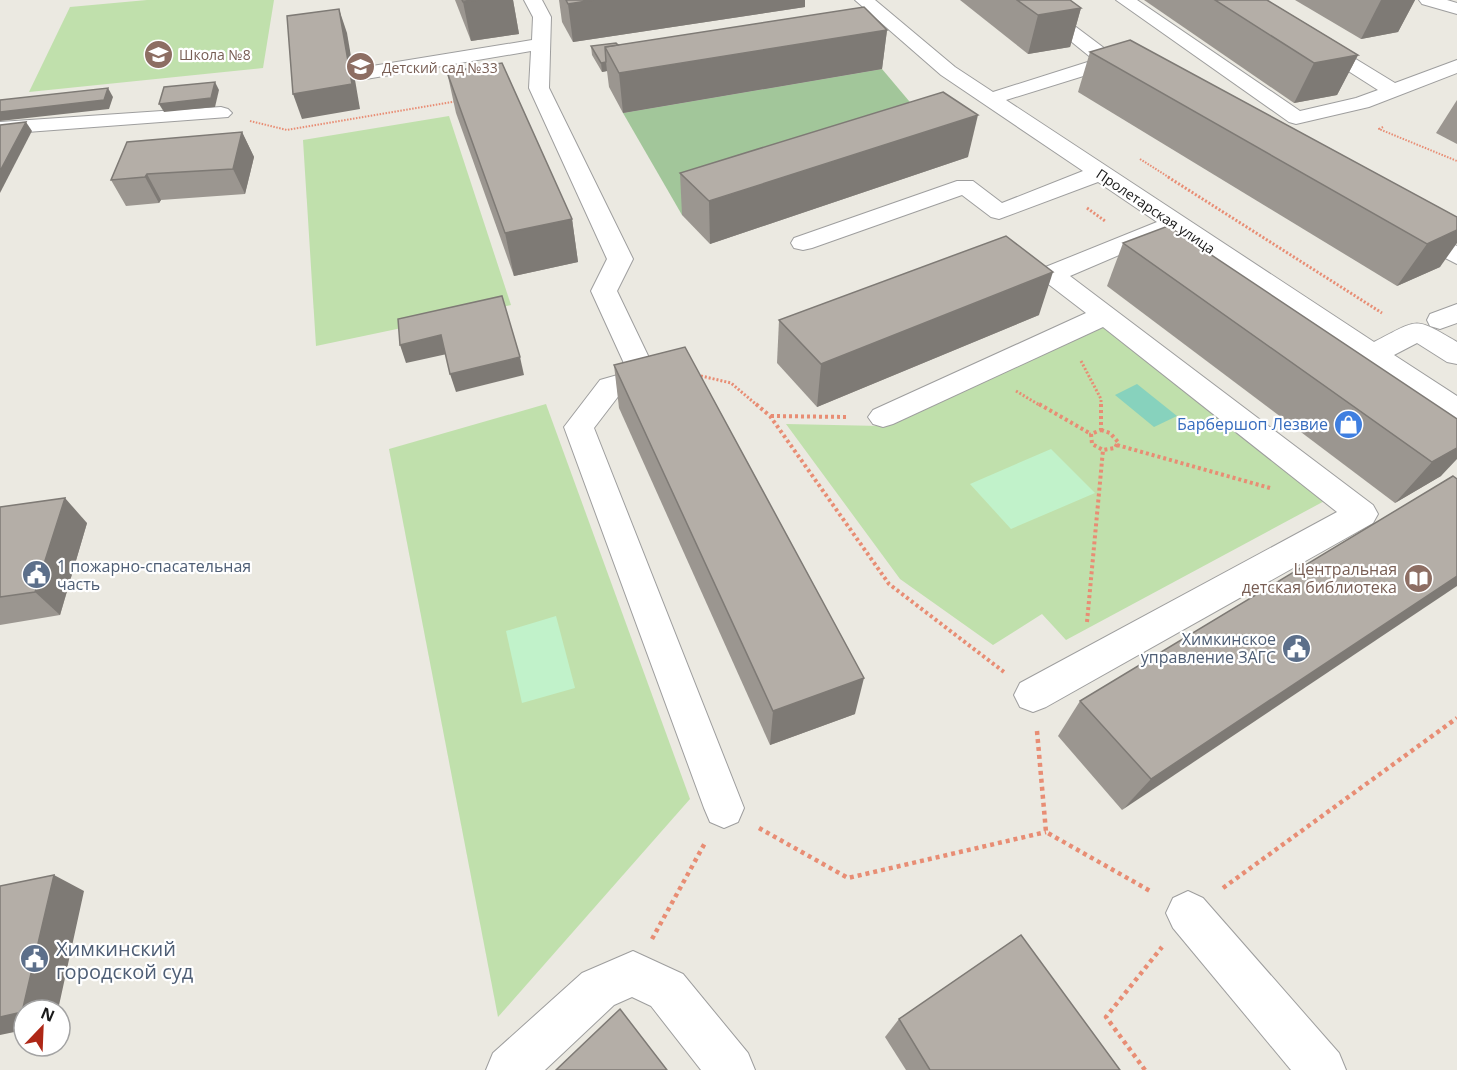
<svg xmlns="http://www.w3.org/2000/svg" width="1457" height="1070" viewBox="0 0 1457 1070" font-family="'Open Sans',sans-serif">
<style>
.grass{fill:#c0e0ac}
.forest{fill:#a2c69a}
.park{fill:#c1f2ca}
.pitch{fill:#87d2bd}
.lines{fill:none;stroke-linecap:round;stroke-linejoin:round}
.minor-casing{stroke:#9e9e9e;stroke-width:2}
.path-far3{stroke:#e88d74;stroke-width:2;stroke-dasharray:1.5 1.5;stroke-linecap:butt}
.path-far2{stroke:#e88d74;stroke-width:3;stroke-dasharray:2 2;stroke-linecap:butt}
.path-far1{stroke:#e88d74;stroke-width:4;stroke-dasharray:3 3;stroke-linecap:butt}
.path{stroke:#e88d74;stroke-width:4.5;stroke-dasharray:4 4;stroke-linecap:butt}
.minor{fill:#fff;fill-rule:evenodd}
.wall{fill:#9b9690}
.shaded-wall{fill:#7e7a75}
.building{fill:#b4aea7;stroke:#7e7a75;stroke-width:1.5}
.labels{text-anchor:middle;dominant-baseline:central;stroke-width:4.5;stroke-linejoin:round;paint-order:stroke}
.far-education-label{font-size:14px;fill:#785e54;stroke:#fff;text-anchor:start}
.far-street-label{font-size:14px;fill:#1a1a1a;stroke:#fff}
.shop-label{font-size:16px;fill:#366cbe;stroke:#fff;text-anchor:end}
.service-label{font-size:16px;fill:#4e5e75;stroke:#fff;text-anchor:start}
.education-label{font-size:16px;fill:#785e54;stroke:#fff;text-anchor:end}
.near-service-label{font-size:20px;fill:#4e5e75;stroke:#fff;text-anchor:start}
</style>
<rect width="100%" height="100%" fill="#ebe9e1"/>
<!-- grass -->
<g class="grass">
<polygon points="147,0 274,0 263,68 29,92 70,7"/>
<polygon points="449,116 511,305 316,346 303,140"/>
<polygon points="1104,323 1330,498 1066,640 1042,614 993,645 900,579 786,424 881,426"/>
<polygon points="546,404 690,799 498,1017 389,449"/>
</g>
<!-- forest -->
<polygon class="forest" points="882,69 936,133 682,215 623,113"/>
<!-- park -->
<g class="park">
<polygon points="1051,449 1095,493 1011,529 970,484"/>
<polygon points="556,616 575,688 522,703 506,631"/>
</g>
<!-- pitch -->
<polygon class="pitch" points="1137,384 1177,416 1154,427 1115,395"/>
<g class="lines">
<defs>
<g id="minor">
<polygon points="524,0 542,0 551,17 549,88 633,259 617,291 653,366 669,367 673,374 669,381 620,394 594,428 744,808 738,822 724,828 710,822 704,808 564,427 600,380 628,372 591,291 607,259 529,88 531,51 366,79 359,77 356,73 359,69 366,67 532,40 533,17"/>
<path d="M855,0H875L955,67L993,92L1094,60L1020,0H1040L1140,75L1137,79L1130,81L1106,69L1006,100L1374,342C1419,319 1413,316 1457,342V364L1447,362L1417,343L1394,355L1457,396V420L1447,417L1173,232L1070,276L1373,505L1378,514L1373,523L1046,707L1033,712L1020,707L1014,695L1020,683L1337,512L1103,327L893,424L883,427L873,424L868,417L873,410L1086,313L1043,280L1039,274L1043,268L1157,222L1098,182L999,219L991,217L962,195L812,248L803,250L794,248L791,243L794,238L957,181H973L1002,203L1083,171L941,75Z"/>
<polygon points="1116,0 1137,0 1300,111 1356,98 1378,90 1237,0 1259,0 1395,83 1457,60 1457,73 1369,107 1296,124 1289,122"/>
<polygon points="1419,0 1447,0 1457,3 1457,14 1422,4"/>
<polygon points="221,107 228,109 232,113 228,117 0,134 0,122"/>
<polygon points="1411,224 1457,246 1457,264 1402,236 1399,231 1402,226"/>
<polygon points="1457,304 1457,323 1440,329 1430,326 1427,320 1430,314"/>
<polygon points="1188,891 1203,898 1339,1053 1346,1070 1291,1070 1173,928 1166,913 1173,898"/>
<polygon points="633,951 683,974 748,1053 755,1070 701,1070 651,1006 632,997 614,1005 545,1070 486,1070 493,1053 582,973"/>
</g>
</defs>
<!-- minor casing -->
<use href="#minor" class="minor-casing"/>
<!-- path-far3 -->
<g class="path-far3">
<polyline points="250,121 287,130 458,101"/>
<polyline points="1383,127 1379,129 1457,161"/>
<polyline points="1140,159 1170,178"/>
</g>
<!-- path-far2 -->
<g class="path-far2">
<polyline points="1168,177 1382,313"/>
<polyline points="1087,208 1105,221"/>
<polyline points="1081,361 1101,399 1101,406"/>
<polyline points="697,375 731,383 758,406"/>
<polyline points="1016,391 1041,406"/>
</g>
<!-- path-far1 -->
<g class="path-far1">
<polyline points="756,404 770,416 889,584 1004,672"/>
<polyline points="1039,404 1091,434"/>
<polyline points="1101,404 1101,430"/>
<polyline points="771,416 847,417"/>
<polygon points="1101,430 1110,433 1118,442 1115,448 1103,450 1092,444 1091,434"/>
<polyline points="1117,445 1270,488"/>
<polyline points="1087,622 1103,450"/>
</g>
<!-- path -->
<g class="path">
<polyline points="1037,731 1046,832 1152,892"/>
<polyline points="759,828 848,878 1046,832"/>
<polyline points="1223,888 1457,718"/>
<polyline points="652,939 705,843"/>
<polyline points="1145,1070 1106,1017 1162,947"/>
</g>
<!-- minor -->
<use href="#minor" class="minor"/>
</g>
<!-- wall -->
<g class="wall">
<polygon points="455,0 513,0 519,34 471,41"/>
<polygon points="559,0 805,0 805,7 573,42 562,22"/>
<polygon points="960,0 1070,0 1081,8 1070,47 1028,54"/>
<polygon points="1144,0 1267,0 1358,55 1337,95 1294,103"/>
<polygon points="1295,0 1415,0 1398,32 1361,39"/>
<polygon points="887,30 882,69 623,113 609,87 607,71 602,72 592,55 591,46"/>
<polygon points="1090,52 1457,217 1440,267 1397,286 1078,92"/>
<polygon points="447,72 572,219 578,262 514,276 456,113"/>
<polygon points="1457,100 1457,144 1436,133"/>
<polygon points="242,132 254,157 245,194 161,200 159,203 126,206 111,180"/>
<polygon points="968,157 710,244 682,215 680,173"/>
<polygon points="1123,243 1457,419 1441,476 1395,503 1107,286"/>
<polygon points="1039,315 817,407 777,363 779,320"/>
<polygon points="614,365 855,714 770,745 619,408"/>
<polygon points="1453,476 1122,810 1058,736 1080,701"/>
<polygon points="0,507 87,523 60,615 0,625"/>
<polygon points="899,1019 1120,1070 906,1070 885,1037"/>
</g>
<!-- shaded-wall -->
<g class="shaded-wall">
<polygon points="478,0 513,0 519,34 471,41 463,2"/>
<polygon points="593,0 805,0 805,7 573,42 568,4"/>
<polygon points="1381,0 1415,0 1398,32 1361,39"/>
<polygon points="1081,8 1070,47 1028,54 1038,15"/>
<polygon points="339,9 347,33 360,109 302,119 293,94"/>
<polygon points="887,30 882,69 623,113 619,73"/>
<polygon points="1358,55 1337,95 1294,103 1314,63"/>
<polygon points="606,62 607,71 602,72 601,63"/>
<polygon points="215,82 219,90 215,107 164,112 159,104"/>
<polygon points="108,88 113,97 109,109 0,121 0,112"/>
<polygon points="978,115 968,157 710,244 709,201"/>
<polygon points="26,122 32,131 0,193 0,171"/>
<polygon points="242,132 254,157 245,194 233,169"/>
<polygon points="147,174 161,200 159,203 145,177"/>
<polygon points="572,219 578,262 514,276 505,233"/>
<polygon points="1457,230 1457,243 1440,267 1397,286 1427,244"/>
<polygon points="1053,272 1039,315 817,407 821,364"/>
<polygon points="441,335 447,354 406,363 400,345"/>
<polygon points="520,357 524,375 456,392 450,374"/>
<polygon points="1457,448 1457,459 1441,476 1395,503 1432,462"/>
<polygon points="65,498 87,523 60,615 35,592"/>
<polygon points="1457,576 1457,586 1122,810 1151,779"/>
<polygon points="864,678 855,714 770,745 773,711"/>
<polygon points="54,875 84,891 58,1010 24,1010 24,1030 0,1035 0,1017"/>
</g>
<!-- building -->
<g class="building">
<polygon points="462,0 478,0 463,2"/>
<polygon points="566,0 593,0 568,4"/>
<polygon points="1017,0 1070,0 1081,8 1038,15"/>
<polygon points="1215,0 1267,0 1358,55 1314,63"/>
<polygon points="864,7 887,30 619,73 605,47"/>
<polygon points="339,9 352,84 293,94 287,16"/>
<polygon points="1130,40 1457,217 1457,230 1427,244 1090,52"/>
<polygon points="616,43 618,45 605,47 606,62 601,63 591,46"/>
<polygon points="502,63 572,219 505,233 447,72"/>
<polygon points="215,82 211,98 159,104 164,87"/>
<polygon points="108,88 104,100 0,112 0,100"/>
<polygon points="943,92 978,115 709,201 680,173"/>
<polygon points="26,122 0,171 0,125"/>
<polygon points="242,132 233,169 147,174 145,177 111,180 127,142"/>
<polygon points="1168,226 1457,419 1457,448 1432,462 1123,243"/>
<polygon points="1006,236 1053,272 821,364 779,320"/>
<polygon points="502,296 520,357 450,374 441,335 400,345 398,319"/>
<polygon points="685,347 864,678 773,711 614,365"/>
<polygon points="1453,476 1457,479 1457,576 1151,779 1080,701"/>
<polygon points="65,498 35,592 0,597 0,507"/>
<polygon points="54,875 22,1012 0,1017 0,886"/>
<polygon points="1021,935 1120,1070 930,1070 899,1019"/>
<polygon points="620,1009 667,1070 556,1070"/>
</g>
<!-- icons -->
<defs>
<symbol id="school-disc" viewBox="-11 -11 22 22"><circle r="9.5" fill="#8d6e63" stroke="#fff"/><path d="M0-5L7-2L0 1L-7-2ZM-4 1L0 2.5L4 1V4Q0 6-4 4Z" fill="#fff"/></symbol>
<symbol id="shop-disc" viewBox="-11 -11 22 22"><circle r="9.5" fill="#3f7fe0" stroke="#fff"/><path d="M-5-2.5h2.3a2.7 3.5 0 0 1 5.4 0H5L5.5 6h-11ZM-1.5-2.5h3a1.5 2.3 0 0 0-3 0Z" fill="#fff"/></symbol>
<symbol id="civic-disc" viewBox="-11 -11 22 22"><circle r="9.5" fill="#5c6f8a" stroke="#fff"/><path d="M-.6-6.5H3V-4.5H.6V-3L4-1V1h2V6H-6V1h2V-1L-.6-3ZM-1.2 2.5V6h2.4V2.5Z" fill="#fff"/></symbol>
<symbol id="library-disc" viewBox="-11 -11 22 22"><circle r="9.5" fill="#8d6e63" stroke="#fff"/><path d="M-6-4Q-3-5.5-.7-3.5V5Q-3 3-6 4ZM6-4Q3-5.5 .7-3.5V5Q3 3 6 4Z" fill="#fff"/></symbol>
</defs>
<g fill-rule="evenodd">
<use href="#school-disc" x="142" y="38" width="33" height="33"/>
<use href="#school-disc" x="344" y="50" width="33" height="33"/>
<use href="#shop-disc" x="1332" y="408" width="33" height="33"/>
<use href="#civic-disc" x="20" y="558" width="33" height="33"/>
<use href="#library-disc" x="1402" y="562" width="33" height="33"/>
<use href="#civic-disc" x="1280" y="632" width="33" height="33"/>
<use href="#civic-disc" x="18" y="942" width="33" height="33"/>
</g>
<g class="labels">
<!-- far-education labels -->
<g class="far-education-label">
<text x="179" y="54">Школа №8</text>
<text x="382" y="67">Детский сад №33</text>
</g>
<!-- far-street labels -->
<g class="far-street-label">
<text transform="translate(1156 211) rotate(34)">Пролетарская улица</text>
</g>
<!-- shop labels -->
<g class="shop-label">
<text x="1328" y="424">Барбершоп Лезвие</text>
</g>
<!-- service labels -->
<g class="service-label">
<text x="57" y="566">1 пожарно-спасательная<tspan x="57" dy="18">часть</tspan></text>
<text x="1276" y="639" text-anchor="end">Химкинское<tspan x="1276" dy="18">управление ЗАГС</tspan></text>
</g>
<!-- education labels -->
<g class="education-label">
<text x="1397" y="569">Центральная<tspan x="1397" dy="18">детская библиотека</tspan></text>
</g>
<!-- near-service labels -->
<g class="near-service-label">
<text x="56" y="948">Химкинский<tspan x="56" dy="23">городской суд</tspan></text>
</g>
</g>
<!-- north arrow -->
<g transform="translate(42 1028) rotate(23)"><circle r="28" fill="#ffffff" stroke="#a3a3a3" stroke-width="1.5"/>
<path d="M0-4.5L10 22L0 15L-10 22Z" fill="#ae2716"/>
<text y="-9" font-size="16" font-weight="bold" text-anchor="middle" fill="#1a1a1a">N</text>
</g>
</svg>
